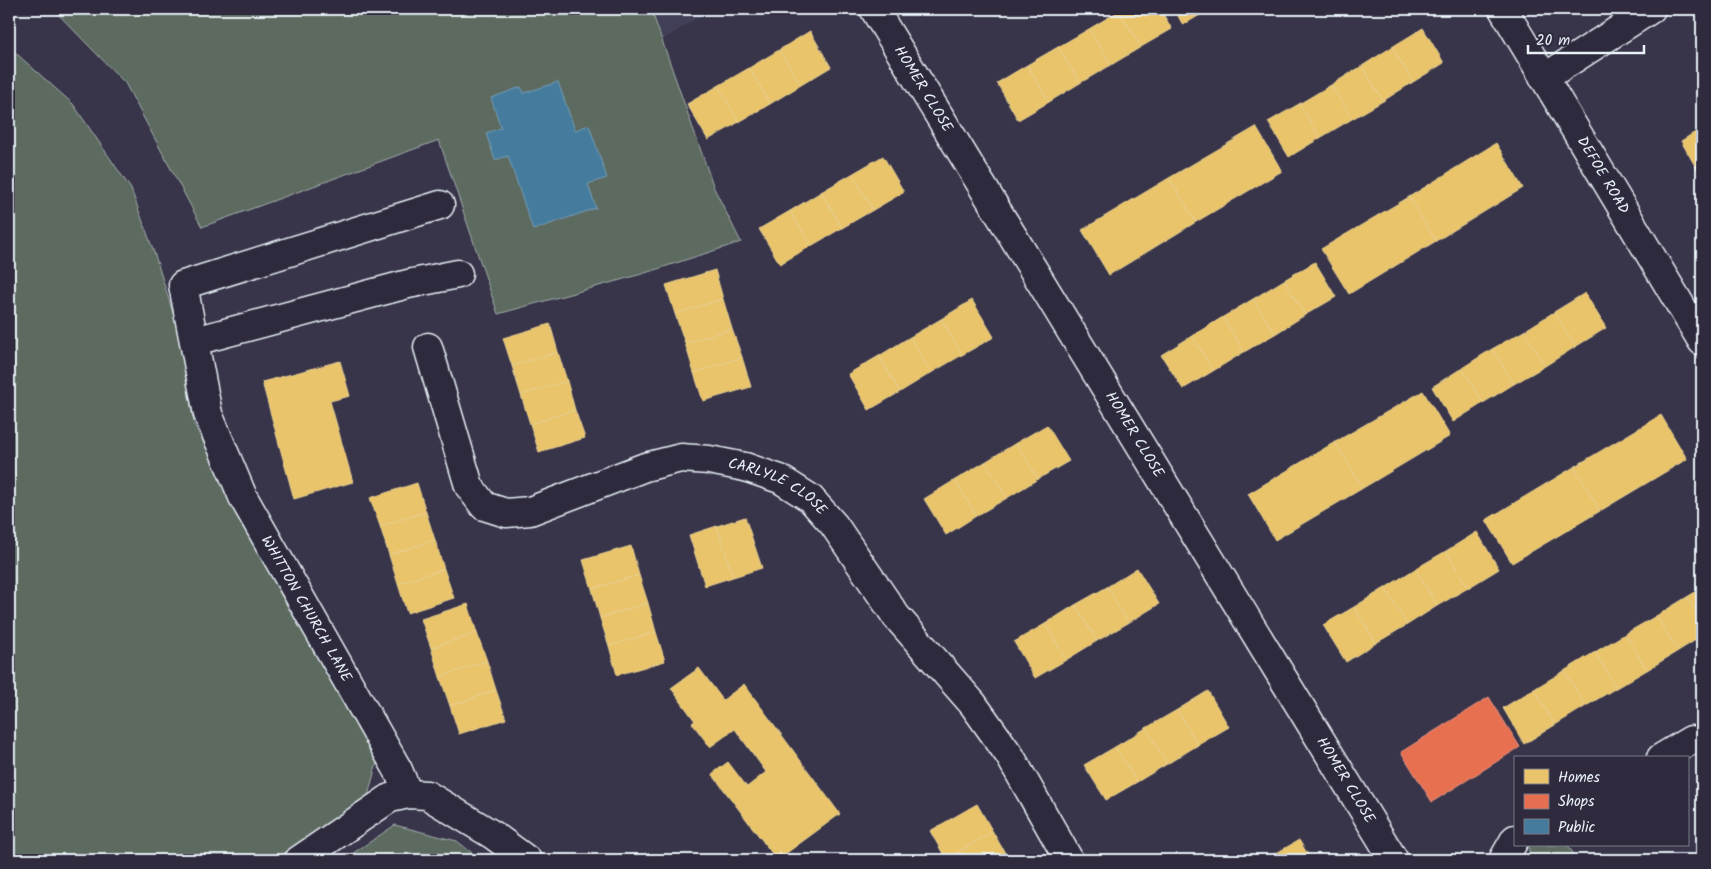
<svg xmlns="http://www.w3.org/2000/svg" width="1711" height="869" viewBox="0 0 1711 869" font-family="Kalam,sans-serif">
<style>
.built{fill:#424058}
.green{fill:#5d6b61;stroke:#a2aeac}
.homes{fill:#e9c46a;stroke:#e9d295}
.shops{fill:#e76f51;stroke:#e79683}
.public{fill:#457b9d;stroke:#769eb8}
.lines{fill:none;stroke-linecap:round;stroke-linejoin:round}
.minor-casing{stroke:#e8f1f8;stroke-width:31}
.minor{stroke:#2f2a3d;stroke-width:28}
.labels{text-anchor:middle;dominant-baseline:central;stroke-width:5;stroke-linejoin:round;paint-order:stroke}
.street-label{font-size:15px;fill:#e8f1f8;stroke:#2f2a3d}
</style>
<rect width="100%" height="100%" fill="#383449"/>
<filter id="ink" filterUnits="userSpaceOnUse"><feTurbulence type="fractalNoise" baseFrequency=".02" numOctaves="2"/><feDisplacementMap in="SourceGraphic" scale="10" xChannelSelector="R" yChannelSelector="G"/><feConvolveMatrix kernelMatrix="1 2 1 2 8 2 1 2 1" color-interpolation-filters="sRGB"/></filter>
<g filter="url(#ink)">
<!-- built -->
<polygon class="built" points="651,9 711,9 663,40"/>
<!-- green -->
<g class="green">
<polygon points="53,9 651,9 714,188 741,242 642,274 498,314 439,140 202,227 125,83"/>
<polygon points="9,47 73,104 131,189 155,255 177,326 194,424 281,595 378,758 368,796 274,860 9,860"/>
<polygon points="395,825 457,841 481,860 343,860"/>
<polygon points="1529,845 1568,845 1577,860 1529,860"/>
</g>
<!-- homes -->
<g class="homes">
<polygon points="1123,9 1160,9 1172,29 1141,47 1119,11"/>
<polygon points="1174,9 1210,9 1183,25"/>
<polygon points="1119,11 1141,47 1111,65 1089,29"/>
<polygon points="1423,28 1444,63 1413,82 1392,47"/>
<polygon points="1089,29 1111,65 1080,83 1058,47"/>
<polygon points="810,31 831,67 801,85 779,50"/>
<polygon points="1058,47 1080,83 1049,102 1027,65"/>
<polygon points="1392,47 1413,82 1383,101 1362,66"/>
<polygon points="779,50 801,85 770,104 749,68"/>
<polygon points="1027,65 1049,102 1018,120 997,83"/>
<polygon points="1362,66 1383,101 1352,119 1331,85"/>
<polygon points="749,68 770,104 739,122 718,86"/>
<polygon points="1331,85 1352,119 1320,138 1299,104"/>
<polygon points="718,86 739,122 708,140 687,104"/>
<polygon points="1299,104 1320,138 1289,157 1268,122"/>
<polygon points="1256,127 1282,171 1196,222 1169,178"/>
<polygon points="1702,128 1702,178 1681,141"/>
<polygon points="1496,143 1523,188 1436,241 1409,197"/>
<polygon points="883,156 904,192 873,210 852,174"/>
<polygon points="852,174 873,210 842,228 821,192"/>
<polygon points="1169,178 1196,222 1109,275 1082,230"/>
<polygon points="821,192 842,228 811,246 790,211"/>
<polygon points="1409,197 1436,241 1349,294 1321,249"/>
<polygon points="790,211 811,246 780,264 759,229"/>
<polygon points="1315,262 1336,297 1305,315 1284,280"/>
<polygon points="715,270 723,299 675,314 666,285"/>
<polygon points="1284,280 1305,315 1275,334 1253,299"/>
<polygon points="1585,293 1606,328 1575,347 1554,312"/>
<polygon points="723,299 732,329 685,343 675,314"/>
<polygon points="1253,299 1275,334 1244,352 1223,317"/>
<polygon points="972,300 994,337 962,355 941,319"/>
<polygon points="1554,312 1575,347 1545,366 1524,331"/>
<polygon points="1223,317 1244,352 1213,371 1192,336"/>
<polygon points="941,319 962,355 931,373 910,337"/>
<polygon points="550,324 558,352 512,366 503,338"/>
<polygon points="732,329 742,357 694,373 685,343"/>
<polygon points="1524,331 1545,366 1514,384 1492,349"/>
<polygon points="1192,336 1213,371 1183,389 1161,355"/>
<polygon points="910,337 931,373 900,392 879,356"/>
<polygon points="1492,349 1514,384 1483,403 1462,368"/>
<polygon points="558,352 567,381 521,395 512,366"/>
<polygon points="879,356 900,392 869,410 848,374"/>
<polygon points="742,357 751,387 703,401 694,373"/>
<polygon points="340,361 350,396 330,401 353,482 294,499 262,382"/>
<polygon points="1462,368 1483,403 1453,422 1432,387"/>
<polygon points="567,381 575,410 530,424 521,395"/>
<polygon points="1423,391 1450,436 1363,488 1335,442"/>
<polygon points="575,410 585,438 539,452 530,424"/>
<polygon points="1661,415 1687,459 1600,511 1574,467"/>
<polygon points="1047,425 1069,461 1038,479 1016,443"/>
<polygon points="1335,442 1363,488 1275,540 1248,494"/>
<polygon points="1016,443 1038,479 1007,498 985,462"/>
<polygon points="985,462 1007,498 976,516 955,480"/>
<polygon points="1574,467 1600,511 1512,563 1486,520"/>
<polygon points="955,480 976,516 946,535 924,499"/>
<polygon points="417,483 426,512 380,526 370,498"/>
<polygon points="426,512 435,540 389,555 380,526"/>
<polygon points="745,517 762,568 733,577 717,526"/>
<polygon points="717,526 733,577 705,586 689,535"/>
<polygon points="1477,532 1499,569 1468,588 1446,551"/>
<polygon points="435,540 444,569 398,584 389,555"/>
<polygon points="631,546 639,575 592,589 583,560"/>
<polygon points="1446,551 1468,588 1437,606 1415,569"/>
<polygon points="1137,568 1159,604 1128,623 1107,587"/>
<polygon points="444,569 454,598 407,613 398,584"/>
<polygon points="1415,569 1437,606 1407,625 1385,588"/>
<polygon points="639,575 648,603 600,618 592,589"/>
<polygon points="1107,587 1128,623 1097,641 1075,605"/>
<polygon points="1385,588 1407,625 1376,643 1354,607"/>
<polygon points="1702,588 1702,623 1687,597"/>
<polygon points="1687,597 1702,623 1702,636 1678,651 1656,616"/>
<polygon points="648,603 656,632 609,646 600,618"/>
<polygon points="468,604 477,633 431,648 421,619"/>
<polygon points="1075,605 1097,641 1066,660 1045,624"/>
<polygon points="1354,607 1376,643 1346,662 1323,625"/>
<polygon points="1656,616 1678,651 1647,670 1625,634"/>
<polygon points="1045,624 1066,660 1035,678 1014,642"/>
<polygon points="656,632 665,661 617,675 609,646"/>
<polygon points="477,633 487,661 440,677 431,648"/>
<polygon points="1625,634 1647,670 1616,688 1595,652"/>
<polygon points="1595,652 1616,688 1586,706 1564,671"/>
<polygon points="487,661 496,690 450,706 440,677"/>
<polygon points="699,668 723,700 744,684 840,814 777,860 712,774 728,762 747,787 766,772 735,729 710,747 692,723 695,721 671,688"/>
<polygon points="1564,671 1586,706 1555,725 1534,689"/>
<polygon points="1534,689 1555,725 1524,744 1503,708"/>
<polygon points="496,690 506,719 459,734 450,706"/>
<polygon points="1208,691 1229,727 1198,745 1177,710"/>
<polygon points="1177,710 1198,745 1167,764 1146,728"/>
<polygon points="1146,728 1167,764 1137,782 1115,747"/>
<polygon points="1115,747 1137,782 1106,800 1084,765"/>
<polygon points="977,804 993,832 946,859 930,831"/>
<polygon points="993,832 1009,860 947,860 946,859"/>
<polygon points="1299,840 1311,860 1269,860 1268,858"/>
</g>
<!-- shops -->
<polygon class="shops" points="1489,697 1520,747 1432,802 1401,752"/>
<!-- public -->
<polygon class="public" points="558,82 575,130 589,125 607,178 588,184 596,208 533,230 508,156 495,160 486,133 501,128 491,98 521,87 524,93"/>
<g class="lines">
<defs>
<g id="minor">
<path id="s1" d="M874,9L1394,860"/>
<path id="s2" d="M1503,9L1702,341"/>
<polyline points="1544,78 1651,9"/>
<polyline points="195,341 408,284 458,274"/>
<path id="s3" d="M428,347L469,486L484,506L506,513L530,511L645,467L681,458L709,460L745,467L780,479L810,498L834,525L896,616L973,704L1010,756L1069,860"/>
<polyline points="1661,758 1691,740"/>
<polyline points="408,794 398,770 243,497 208,414 183,285 440,205"/>
<polyline points="299,860 390,798 408,794 427,795 493,835 527,860"/>
<polyline points="1503,860 1515,839"/>
</g>
</defs>
<!-- minor casing -->
<use href="#minor" class="minor-casing"/>
<!-- minor -->
<use href="#minor" class="minor"/>
</g>
</g>
<g class="labels">
<!-- street labels -->
<g class="street-label">
<text stroke="none"><textPath href="#s1" startOffset="94">HOMER CLOSE</textPath></text>
<text stroke="none"><textPath href="#s2" startOffset="194">DEFOE ROAD</textPath></text>
<text stroke="none"><textPath href="#s1" startOffset="499">HOMER CLOSE</textPath></text>
<text stroke="none"><textPath href="#s3" startOffset="480">CARLYLE CLOSE</textPath></text>
<text transform="translate(306 609) rotate(60)">WHITTON CHURCH LANE</text>
<text stroke="none"><textPath href="#s1" startOffset="904">HOMER CLOSE</textPath></text>
</g>
</g>
<!-- margin -->
<rect width="1711" height="869" fill="none" stroke="#2f2a3d" stroke-width="30"/>
<rect x="15" y="15" width="1681" height="839" fill="none" stroke="#e8f1f8" stroke-width="2" filter="url(#ink)"/>
<!-- legend -->
<rect x="1514" y="756" width="175" height="90" fill="#2f2a3d" stroke="#797a88"/>
<rect x="1524" y="769" width="25" height="15" fill="#e9c46a" stroke="#797a88"/>
<text x="1558" y="782" font-size="15" fill="#e8f1f8">Homes</text>
<rect x="1524" y="794" width="25" height="15" fill="#e76f51" stroke="#797a88"/>
<text x="1558" y="806" font-size="15" fill="#e8f1f8">Shops</text>
<rect x="1524" y="819" width="25" height="15" fill="#457b9d" stroke="#797a88"/>
<text x="1558" y="832" font-size="15" fill="#e8f1f8">Public</text>
<!-- scale -->
<path d="M1528 45v8h116v-8" fill="none" stroke="#e8f1f8" stroke-width="2.5"/>
<text x="1536" y="45" font-size="15" fill="#e8f1f8" stroke="#2f2a3d" stroke-width="4" paint-order="stroke">20 m</text>
</svg>
